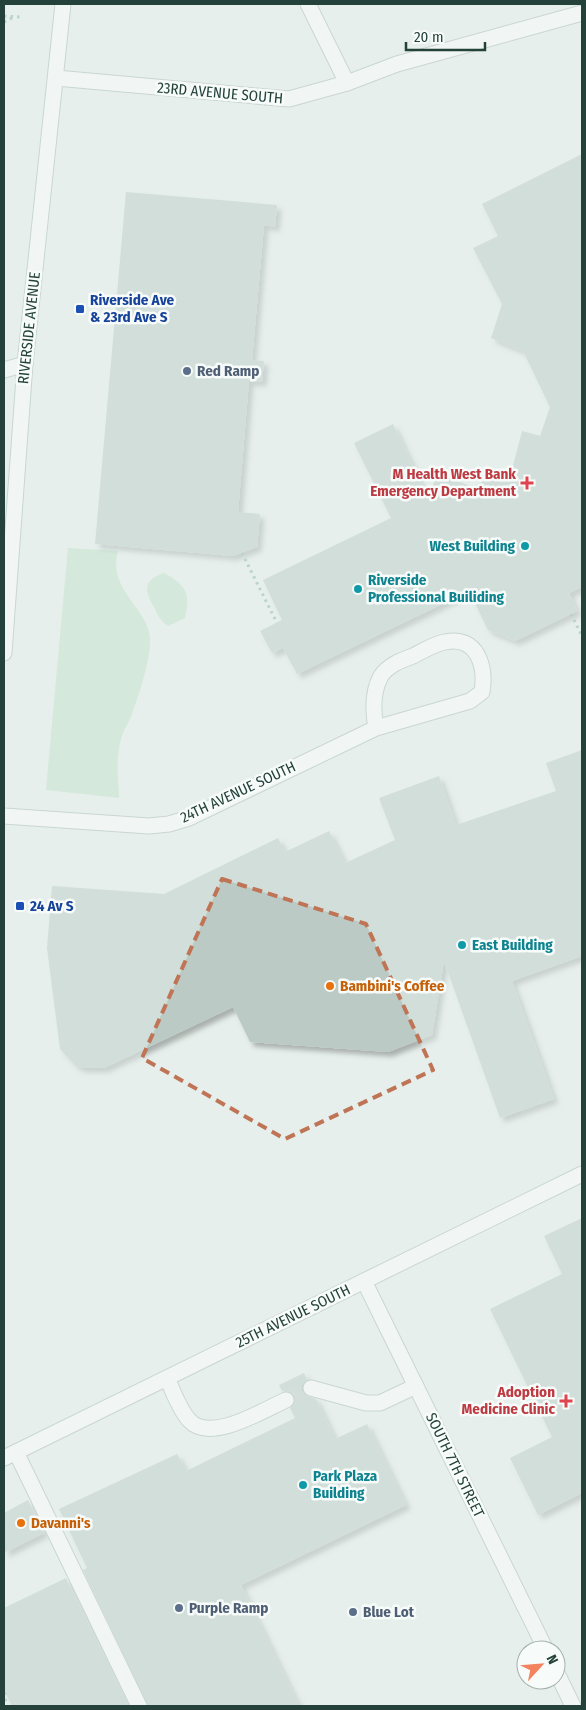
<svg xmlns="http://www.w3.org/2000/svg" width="586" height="1710" viewBox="0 0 586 1710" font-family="'Fira Sans Condensed',sans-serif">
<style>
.green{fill:#bfe0c8}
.building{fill:#bbcac4;filter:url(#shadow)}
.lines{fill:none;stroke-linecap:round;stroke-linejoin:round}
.minor-tunnel{stroke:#bfccc8;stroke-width:15;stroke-dasharray:15 8;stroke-linecap:butt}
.minor-casing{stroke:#a8b8b2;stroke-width:17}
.path{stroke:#86b3a5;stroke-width:3;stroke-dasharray:2.5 4;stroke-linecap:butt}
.minor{stroke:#fff;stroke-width:15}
.marked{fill:none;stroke:#c07456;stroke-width:4;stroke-dasharray:10 6;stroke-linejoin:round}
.transit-dot{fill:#1a4fb4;stroke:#f7fbf9;stroke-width:2}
.service-dot{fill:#5c6f8a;stroke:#f7fbf9;stroke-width:2}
.health-dot{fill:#e0444e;stroke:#f7fbf9;stroke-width:2}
.culture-dot{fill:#0f9aa8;stroke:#f7fbf9;stroke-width:2}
.food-dot{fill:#e8710a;stroke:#f7fbf9;stroke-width:2}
.labels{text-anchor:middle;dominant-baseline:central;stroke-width:5;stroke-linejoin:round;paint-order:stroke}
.street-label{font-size:15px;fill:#24423a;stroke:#f7fbf9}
.transit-label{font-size:15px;font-weight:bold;fill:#164399;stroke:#f7fbf9;text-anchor:start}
.service-label{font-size:15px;font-weight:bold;fill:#4e5e75;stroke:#f7fbf9;text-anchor:start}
.health-label{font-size:15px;font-weight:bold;fill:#be3a42;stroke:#f7fbf9;text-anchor:end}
.culture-label{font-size:15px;font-weight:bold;fill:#0d838f;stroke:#f7fbf9;text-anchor:start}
.food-label{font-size:15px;font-weight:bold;fill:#c56008;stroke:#f7fbf9;text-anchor:start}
</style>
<defs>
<filter id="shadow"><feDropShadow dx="4.5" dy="4.5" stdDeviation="2.5" flood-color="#0004"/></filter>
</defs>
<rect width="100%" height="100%" fill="#e6efeb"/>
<!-- green -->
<g class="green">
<path d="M68,548L118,551C107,590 148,608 150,638C151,659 139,696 131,716C129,722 125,727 123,733C115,754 118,776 119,798L46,790Z"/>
<path d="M164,573C186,585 191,593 185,618L168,626C161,622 158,615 154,607C144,590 143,580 164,573Z"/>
</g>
<!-- building -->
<g class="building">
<polygon points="582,154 582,587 569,593 577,611 515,641 488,630 469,591 297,674 283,648 272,653 260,631 282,620 263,580 391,518 354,443 393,424 428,498 438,473 472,487 513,466 522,431 540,436 550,407 523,351 491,338 502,304 473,248 498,236 482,204"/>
<polygon points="126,192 277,205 275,227 264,225 252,360 264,361 262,382 249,381 238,512 260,514 257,547 233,556 95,544"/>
<polygon points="582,750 582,956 512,981 554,1099 500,1118 444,961 432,1035 388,1052 250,1042 233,1007 104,1068 82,1068 75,1065 60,1049 47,948 52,886 164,894 278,838 285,852 329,831 345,863 395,840 379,798 439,776 456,825 556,791 546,763"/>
<polygon points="582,1218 582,1493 538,1515 510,1458 552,1437 490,1309 562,1274 544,1236"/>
<polygon points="304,1373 307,1380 302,1385 302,1391 305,1395 316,1399 335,1439 367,1424 406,1505 241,1585 299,1706 148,1706 83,1570 87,1568 59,1509 177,1454 186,1471 295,1418 290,1408 295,1401 294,1396 287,1391 282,1391 279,1385"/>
<polygon points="28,1500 44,1533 4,1553 4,1513"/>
<polygon points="66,1578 129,1706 12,1706 4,1690 4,1608"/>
</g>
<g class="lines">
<!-- minor-tunnel -->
<polyline class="minor-tunnel" points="286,1400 311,1388"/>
<defs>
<g id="minor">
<polyline points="308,4 347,83"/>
<polyline points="56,78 289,99 347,83 397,64 582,13"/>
<polyline points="4,370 25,364"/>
<polyline points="4,653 25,364 63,4"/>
<path d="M4,816L149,826L169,824L189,818L376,728L470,701L482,692C486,667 478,635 445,642C434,644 423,651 413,656C402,660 388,665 381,676C372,692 373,712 376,728"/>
<polyline points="364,1281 546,1650"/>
<path d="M167,1378C173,1391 179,1409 189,1420C210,1444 263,1410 286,1400"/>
<polyline points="311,1388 366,1403 380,1403 416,1386"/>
<polyline points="16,1452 139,1706"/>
<polyline points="4,1458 582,1174"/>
<polyline points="556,1671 573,1706"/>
</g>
</defs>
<!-- minor casing -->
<use href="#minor" class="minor-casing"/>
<!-- path -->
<g class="path">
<polyline points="4,16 20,17"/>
<polyline points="4,22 14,17"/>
<polyline points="242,553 277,623"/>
<polyline points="571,614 582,636"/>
<polyline points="4,1693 6,1695 5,1706"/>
</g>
<!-- minor -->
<use href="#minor" class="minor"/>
</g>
<!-- marked area -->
<path d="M0 0H586V1710H0ZM222,879L366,924L433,1070L285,1139L142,1058Z" fill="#e6efeb" fill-opacity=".55" fill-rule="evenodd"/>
<path class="marked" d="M222,879L366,924L433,1070L285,1139L142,1058Z"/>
<!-- markers -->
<g class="transit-dot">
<rect x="75" y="304" width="10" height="10" rx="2.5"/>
<rect x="15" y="901" width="10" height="10" rx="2.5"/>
</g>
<g class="service-dot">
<circle cx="187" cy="371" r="5"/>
<circle cx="179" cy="1608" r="5"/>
<circle cx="353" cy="1612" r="5"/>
</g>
<g class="health-dot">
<path d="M524.5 475.5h5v5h5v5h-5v5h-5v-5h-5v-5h5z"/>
<path d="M563.5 1393.5h5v5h5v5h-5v5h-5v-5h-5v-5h5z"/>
</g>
<g class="culture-dot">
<circle cx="525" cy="546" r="5"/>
<circle cx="358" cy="589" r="5"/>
<circle cx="462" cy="945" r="5"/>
<circle cx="303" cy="1485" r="5"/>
</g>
<g class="food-dot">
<circle cx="330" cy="986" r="5"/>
<circle cx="21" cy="1523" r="5"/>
</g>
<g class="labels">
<!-- street labels -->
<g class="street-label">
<text transform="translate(220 93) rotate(5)">23RD AVENUE SOUTH</text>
<text transform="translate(29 328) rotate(-84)">RIVERSIDE AVENUE</text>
<text transform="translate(238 792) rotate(-25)">24TH AVENUE SOUTH</text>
<text transform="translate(293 1316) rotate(-26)">25TH AVENUE SOUTH</text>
<text transform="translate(455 1465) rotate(64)">SOUTH 7TH STREET</text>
</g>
<!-- transit labels -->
<g class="transit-label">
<text x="90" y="300">Riverside Ave<tspan x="90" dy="17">&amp; 23rd Ave S</tspan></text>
<text x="30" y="906">24 Av S</text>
</g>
<!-- service labels -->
<g class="service-label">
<text x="197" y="371">Red Ramp</text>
<text x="189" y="1608">Purple Ramp</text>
<text x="363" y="1612">Blue Lot</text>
</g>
<!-- health labels -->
<g class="health-label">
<text x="516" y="474">M Health West Bank<tspan x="516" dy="17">Emergency Department</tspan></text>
<text x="555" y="1392">Adoption<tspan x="555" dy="17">Medicine Clinic</tspan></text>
</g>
<!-- culture labels -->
<g class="culture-label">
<text x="515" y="546" text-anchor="end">West Building</text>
<text x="368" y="580">Riverside<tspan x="368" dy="17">Professional Builiding</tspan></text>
<text x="472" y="945">East Building</text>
<text x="313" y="1476">Park Plaza<tspan x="313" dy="17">Building</tspan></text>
</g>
<!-- food labels -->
<g class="food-label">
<text x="340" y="986">Bambini's Coffee</text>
<text x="31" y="1523">Davanni's</text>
</g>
</g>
<!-- border -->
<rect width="586" height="1710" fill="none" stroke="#24423a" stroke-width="10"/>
<!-- north arrow -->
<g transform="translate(541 1665) rotate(64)"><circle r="24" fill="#f7fbf9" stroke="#a3b1ad"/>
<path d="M0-4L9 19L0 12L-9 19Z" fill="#f4845f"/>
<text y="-8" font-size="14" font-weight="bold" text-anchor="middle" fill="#24423a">N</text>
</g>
<!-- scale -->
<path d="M406 42v8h79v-8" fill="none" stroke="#24423a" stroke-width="2.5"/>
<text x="414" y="42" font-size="15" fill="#24423a" stroke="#f7fbf9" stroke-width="4" paint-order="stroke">20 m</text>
</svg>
